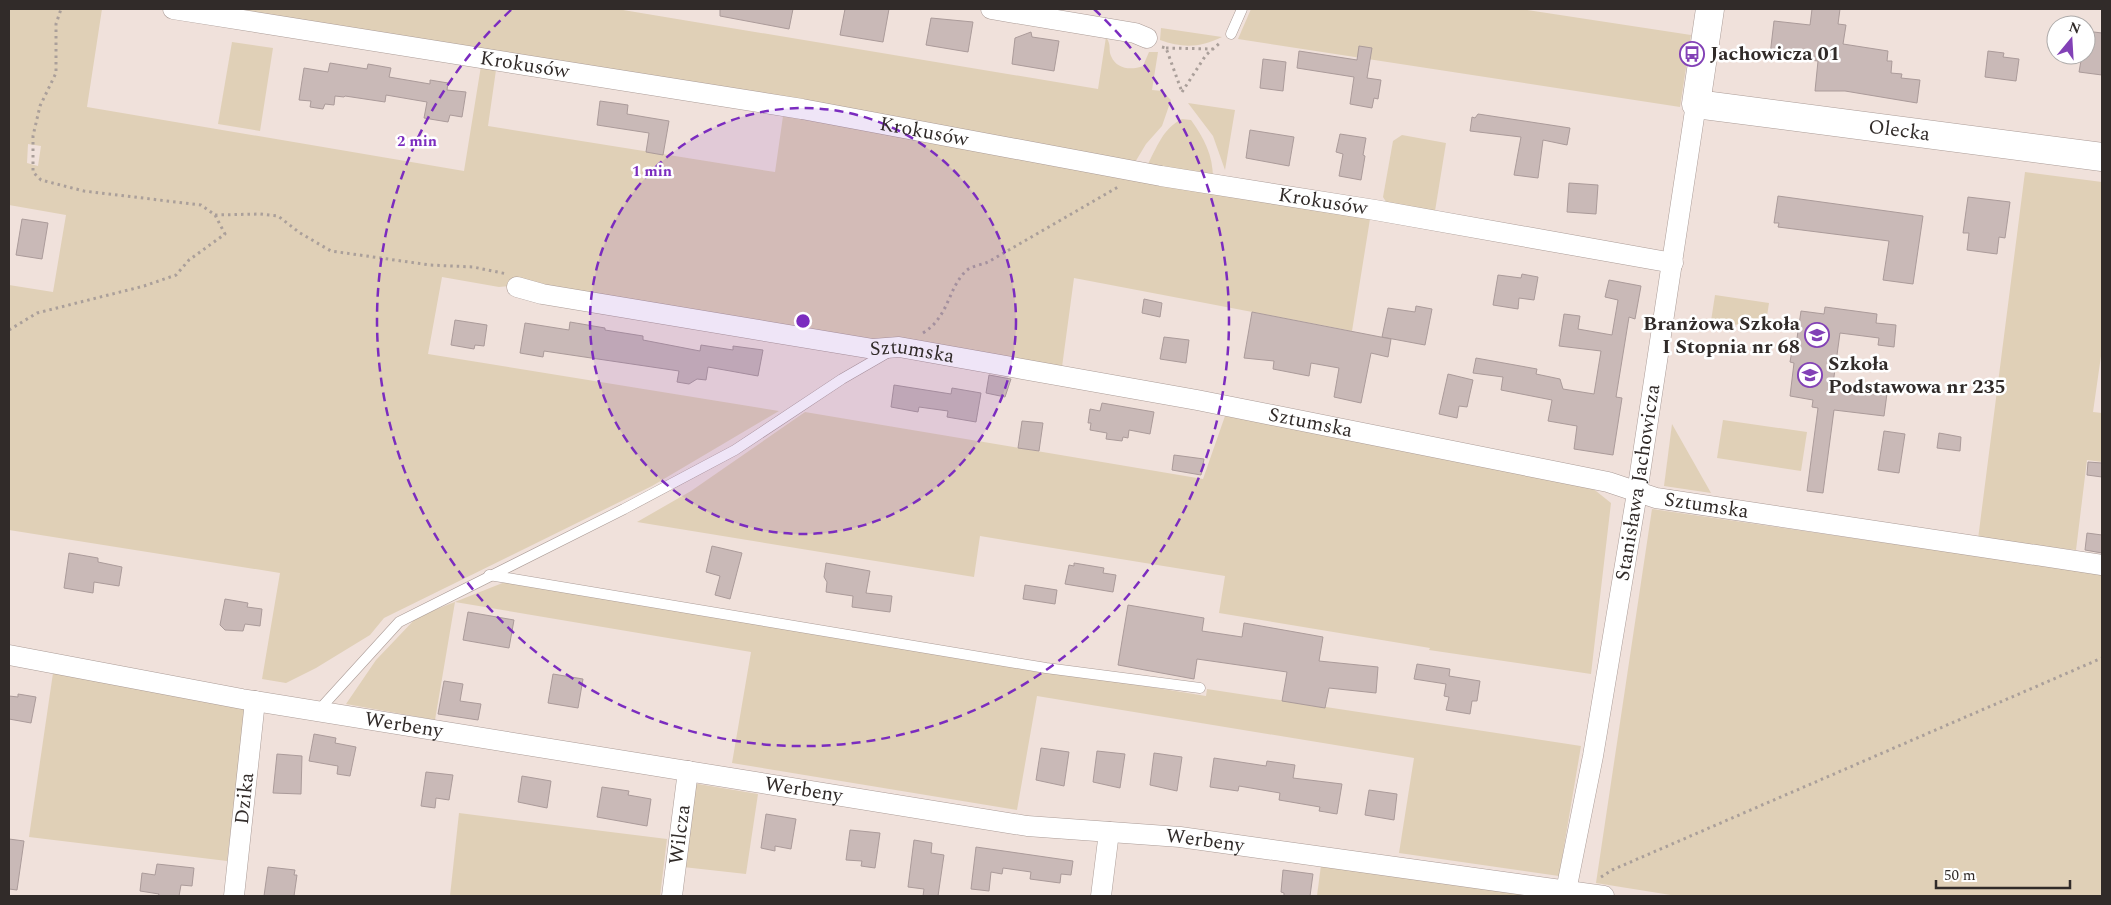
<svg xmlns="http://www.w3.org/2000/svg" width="2111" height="905" viewBox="0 0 2111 905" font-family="Spectral,serif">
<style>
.green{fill:#e0d0b7;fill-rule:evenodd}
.building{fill:#c9b9b7;stroke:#ab9b9a}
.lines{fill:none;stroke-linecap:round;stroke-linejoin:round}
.lane-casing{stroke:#ab9c97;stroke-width:11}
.street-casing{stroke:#ab9c97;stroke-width:21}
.secondary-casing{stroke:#ab9c97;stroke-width:29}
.path{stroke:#aa9f9a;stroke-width:3;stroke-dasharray:2.5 4;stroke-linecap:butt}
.lane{stroke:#fff;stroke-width:10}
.street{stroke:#fff;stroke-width:20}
.secondary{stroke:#fff;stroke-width:28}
.ring{fill:none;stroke:#7b2cbf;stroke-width:2.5;stroke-dasharray:9 6}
.labels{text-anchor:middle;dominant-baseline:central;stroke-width:5;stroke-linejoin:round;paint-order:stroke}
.poi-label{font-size:20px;font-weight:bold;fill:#312b29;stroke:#fff;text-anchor:start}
.street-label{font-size:20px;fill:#312b29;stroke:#fff}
.centre{fill:#7b2cbf;stroke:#fff;stroke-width:2.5}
.ring-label{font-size:15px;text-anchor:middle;font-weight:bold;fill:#7b2cbf;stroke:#fff;stroke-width:5;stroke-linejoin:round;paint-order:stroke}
</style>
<rect width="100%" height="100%" fill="#f0e1db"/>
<!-- green -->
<g class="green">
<path d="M9,9H102L87,107L464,171L481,66L496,70L488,126L775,172L783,116L1370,219L1352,331L1074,278L1062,367L869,342L533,284L499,287L442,277L428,354L779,411L652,486L384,618L370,635L316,668L286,683L262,679L280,573L9,530V285L53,292L66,215L9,205ZM28,144L41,146L38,166L27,163Z"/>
<path d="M219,9H617L1098,89L1106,37C1112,46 1108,49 1111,56C1117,70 1132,70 1143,66L1149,52H1158L1152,90L1162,91L1171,100L1162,126L1146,144L1134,164Z"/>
<polygon points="1251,9 1520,9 1691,35 1680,107 1238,39"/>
<path d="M1161,28L1222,37C1200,48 1182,48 1160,40Z"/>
<polygon points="232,42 273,48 260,131 218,124"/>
<polygon points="1188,103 1235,110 1225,170 1213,136"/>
<path d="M1182,119L1191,120C1204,138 1213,155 1213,178L1147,166C1156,149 1163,128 1182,119Z"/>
<polygon points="1402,135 1446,143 1435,211 1390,208 1383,197 1393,141"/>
<polygon points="2025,172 2102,182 2102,349 2093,412 2102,413 2102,462 2087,460 2076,550 1978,539"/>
<polygon points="1715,295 1769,303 1765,329 1711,321"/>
<polygon points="805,412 1203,479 1225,416 1591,487 1611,503 1591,674 1429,650 1430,648 1219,613 1225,576 980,536 974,577 637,522 691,491"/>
<polygon points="1723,420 1807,432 1801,471 1717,458"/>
<polygon points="1672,424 1711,493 1664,486"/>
<polygon points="1652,509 2102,574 2102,896 1677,896 1596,883"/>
<polygon points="505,582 1206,696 1207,689 1581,746 1559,876 1399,853 1414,758 1037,696 1017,810 732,763 751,652 455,602 435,720 346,704 376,660 417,617"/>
<polygon points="53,673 246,706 227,861 29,837"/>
<polygon points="692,783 758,794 746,874 683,867"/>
<polygon points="459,813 667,839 660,896 450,896"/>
<polygon points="1321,865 1553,896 1317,896"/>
</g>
<!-- building -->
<g class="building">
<polygon points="720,9 793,9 789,29 720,16"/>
<polygon points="845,9 889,9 883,42 840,35"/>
<polygon points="1812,9 1840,9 1838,24 1846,25 1843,44 1888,51 1887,61 1892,61 1891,73 1902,74 1901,78 1920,80 1917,103 1845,91 1815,91 1818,61 1770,55 1774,21 1810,25"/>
<polygon points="931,18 973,22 968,52 926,45"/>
<polygon points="2086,31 2102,33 2102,75 2079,72 2082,55 2086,55"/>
<polygon points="1031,32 1032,37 1059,41 1054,71 1012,64 1015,38"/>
<polygon points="1359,46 1372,48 1367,78 1381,80 1378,99 1374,98 1372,108 1350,104 1354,77 1297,68 1299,51 1357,60"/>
<polygon points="1988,51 2004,53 2003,57 2019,59 2016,81 1985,77"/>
<polygon points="1263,59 1286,62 1283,91 1260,88"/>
<polygon points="330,63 367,69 368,64 391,68 389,77 430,84 430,80 448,83 447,90 466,92 462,117 450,115 448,122 424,118 427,102 386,95 385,102 345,96 344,97 335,96 334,105 325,104 323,109 310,107 311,101 299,100 304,68 328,72"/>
<polygon points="600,101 628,105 627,114 669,121 663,155 646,152 649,133 597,125"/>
<polygon points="1478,114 1570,128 1567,145 1543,140 1538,178 1514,175 1521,137 1470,131 1472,117 1475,118"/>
<polygon points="1250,130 1294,137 1289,166 1246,158"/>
<polygon points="1340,134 1366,138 1363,155 1365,156 1361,180 1339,176 1343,154 1336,152"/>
<polygon points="1569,183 1598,185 1596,214 1567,212"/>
<polygon points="1778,196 1923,216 1913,284 1883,280 1889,241 1778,227 1779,223 1774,223"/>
<polygon points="1968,197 2010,202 2005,238 1999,237 1997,254 1967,250 1969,233 1963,233"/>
<polygon points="22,219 48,223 42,259 16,255"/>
<polygon points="1522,274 1538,277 1534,300 1519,298 1518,309 1493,305 1498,275 1521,278"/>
<polygon points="1609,280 1641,286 1635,319 1629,317 1616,397 1622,398 1613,455 1574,449 1577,426 1548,421 1552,400 1501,390 1503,377 1473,373 1476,358 1537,369 1536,374 1560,379 1563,389 1594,394 1601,351 1559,346 1564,314 1580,316 1578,329 1612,335 1618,300 1605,297"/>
<polygon points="1144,299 1162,303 1160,317 1142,313"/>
<polygon points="1416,306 1432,309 1425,345 1382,337 1388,308 1415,312"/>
<polygon points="1825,307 1877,314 1876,323 1896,325 1894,347 1878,345 1879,338 1840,333 1833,384 1872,390 1873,384 1888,386 1884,416 1834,410 1823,493 1807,491 1818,408 1812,407 1813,400 1790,396 1794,363 1790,362 1793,345 1796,345 1801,311 1824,314"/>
<polygon points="1252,312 1391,339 1388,357 1371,353 1361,403 1334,397 1339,368 1311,363 1309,376 1273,369 1274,361 1244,358"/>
<polygon points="455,320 487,325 484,346 475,345 474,349 451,345"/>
<polygon points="570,322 605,328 605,330 643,336 643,340 700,351 701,345 733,350 733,346 763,350 758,376 708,367 706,380 697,379 689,384 677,382 679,371 544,351 543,357 520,353 525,323 569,330"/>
<polygon points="1164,337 1189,340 1186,363 1160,359"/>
<polygon points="1448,374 1473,380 1467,407 1459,406 1457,418 1439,414"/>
<polygon points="989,375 1011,379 1005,397 986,393"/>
<polygon points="894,385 951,394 952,388 981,393 976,422 947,417 948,411 919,407 918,412 891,407"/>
<polygon points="1102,403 1154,412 1150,434 1129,430 1128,438 1123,437 1122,441 1106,439 1107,433 1090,430 1091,423 1088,423 1090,409 1100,411"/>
<polygon points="1022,421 1043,423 1039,451 1018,448"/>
<polygon points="1884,431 1905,434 1899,473 1878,470"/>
<polygon points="1939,433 1961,437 1960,451 1937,448"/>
<polygon points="1174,455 1204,459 1201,475 1172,470"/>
<polygon points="2088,462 2102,463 2102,477 2087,475"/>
<polygon points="2087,533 2102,535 2102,553 2085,550"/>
<polygon points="712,546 742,553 730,599 715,595 720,576 706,572"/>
<polygon points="69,553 98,558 98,562 122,567 119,586 94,582 93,593 64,588"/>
<polygon points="826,563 870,571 866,593 892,596 890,612 852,607 853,596 826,592 827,582 824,577"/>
<polygon points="1074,563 1104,568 1103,573 1116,575 1113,592 1065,584 1069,565 1074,566"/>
<polygon points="1025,585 1057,590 1055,604 1023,599"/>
<polygon points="225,599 248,603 247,607 262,609 260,626 245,624 243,631 225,630 220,625"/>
<polygon points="1128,605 1204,618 1202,631 1242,637 1244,623 1323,637 1319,661 1378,667 1376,693 1329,688 1325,708 1282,701 1287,672 1197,659 1194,679 1118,665"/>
<polygon points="468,612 514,620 509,648 463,640"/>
<polygon points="1417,664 1450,669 1449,676 1480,681 1477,701 1472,701 1470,714 1446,710 1449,697 1444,696 1446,684 1414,679"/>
<polygon points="553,674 583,679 578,708 548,703"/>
<polygon points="444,681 463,684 460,701 481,704 478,720 438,714"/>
<polygon points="18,694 36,697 31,723 9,719 9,696 18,697"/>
<polygon points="314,734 336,738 335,743 356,747 350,776 337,774 338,766 309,761"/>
<polygon points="1041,748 1069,752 1064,786 1036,780"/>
<polygon points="1097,751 1125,754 1120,788 1093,782"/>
<polygon points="1154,753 1182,757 1177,791 1150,785"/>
<polygon points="277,754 302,756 301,794 273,793"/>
<polygon points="1214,758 1266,766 1267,761 1295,765 1293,778 1342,784 1337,814 1319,811 1320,807 1279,800 1280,793 1239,786 1238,791 1210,787"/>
<polygon points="426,772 453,775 449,800 436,798 435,808 421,806"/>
<polygon points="522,776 551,781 547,808 518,802"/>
<polygon points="602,787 629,791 628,795 651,799 647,826 597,817"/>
<polygon points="1369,790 1397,794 1394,820 1365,815"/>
<polygon points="766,814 796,819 791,849 775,846 775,851 761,848"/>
<polygon points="850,830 880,833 875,868 861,866 862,861 846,860"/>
<polygon points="9,839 24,841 17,890 9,889"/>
<polygon points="914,840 932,843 931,853 944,855 938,896 923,896 924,889 908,887"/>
<polygon points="976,847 1073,861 1071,875 1061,874 1060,883 1030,879 1031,872 1003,868 1002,874 991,872 989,891 971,889"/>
<polygon points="157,864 194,868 192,886 181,885 179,896 158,896 159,894 140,891 142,873 155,875"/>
<polygon points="268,867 295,870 294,875 297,875 294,896 264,896"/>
<polygon points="1283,870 1313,874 1310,896 1284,896 1284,893 1281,892"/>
</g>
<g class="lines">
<defs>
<g id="lane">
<polyline points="1231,34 1242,9"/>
<polyline points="489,575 1046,668 1200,688"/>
<polyline points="318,711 399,622 624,509 735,450 842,379 887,353"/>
</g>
<g id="street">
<path id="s1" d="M173,9L802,109L1161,176L1375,210L1673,263"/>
<polyline points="991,9 1135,33 1147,38"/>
<path id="s2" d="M517,287L542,294L873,349L899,347L1197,400L1608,482L1656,498L2102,565"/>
<path id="s3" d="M9,655L242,699L1027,826L1180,837L1604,896"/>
<path id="s4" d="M234,896L255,701"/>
<path id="s5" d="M672,896L688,771"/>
<polyline points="1101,896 1109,832"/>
<path id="s6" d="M1565,896L1593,756L1637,493L1696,104"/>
</g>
<g id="secondary">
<path id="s7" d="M1710,9L1696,104L2102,157"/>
</g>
</defs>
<!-- lane casing -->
<use href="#lane" class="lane-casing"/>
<!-- street casing -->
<use href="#street" class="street-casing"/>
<!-- secondary casing -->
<use href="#secondary" class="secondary-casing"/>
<!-- path -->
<g class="path">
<polyline points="1162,47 1166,48 1182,92"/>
<polyline points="1166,48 1212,49"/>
<polyline points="1182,92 1206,55 1221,42"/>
<polyline points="215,215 260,214 278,216 300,233 331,251 430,265 473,267 507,274"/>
<polyline points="9,330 37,313 144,286 176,275 189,260 225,234 215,215 201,205 84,191 41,180 33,172 33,136 40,106 56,73 56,24 61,9"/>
<path d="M923,333C949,317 948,288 966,271C971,266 981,265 988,262L1118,187"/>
<polyline points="1601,877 1612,870 2102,658"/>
</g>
<!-- lane -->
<use href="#lane" class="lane"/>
<!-- street -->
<use href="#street" class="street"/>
<!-- secondary -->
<use href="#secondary" class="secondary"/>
</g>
<!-- distance rings -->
<circle cx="803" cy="321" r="213" fill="#7b2cbf" fill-opacity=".12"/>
<g class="ring">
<circle cx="803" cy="321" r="213"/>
<path d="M1094 9A426 426 0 1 1 512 9"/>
</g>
<!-- icons -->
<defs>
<symbol id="bus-ring" viewBox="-11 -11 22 22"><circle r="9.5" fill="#fff" stroke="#8241b6" stroke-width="1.5"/><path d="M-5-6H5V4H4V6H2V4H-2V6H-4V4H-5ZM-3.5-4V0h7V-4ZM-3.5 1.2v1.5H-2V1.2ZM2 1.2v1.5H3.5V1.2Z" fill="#8241b6"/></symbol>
<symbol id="school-ring" viewBox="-11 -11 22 22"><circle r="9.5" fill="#fff" stroke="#8241b6" stroke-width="1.5"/><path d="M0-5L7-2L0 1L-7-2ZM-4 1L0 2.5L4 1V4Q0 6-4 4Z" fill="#8241b6"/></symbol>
</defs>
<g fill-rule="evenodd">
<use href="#bus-ring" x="1678" y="40" width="28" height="28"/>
<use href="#school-ring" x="1803" y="321" width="28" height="28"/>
<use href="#school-ring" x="1796" y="361" width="28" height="28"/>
</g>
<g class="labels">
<!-- poi labels -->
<g class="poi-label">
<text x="1710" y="54">Jachowicza 01</text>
<text x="1800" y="324" text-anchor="end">Branżowa Szkoła<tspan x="1800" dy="23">I Stopnia nr 68</tspan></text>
<text x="1828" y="364">Szkoła<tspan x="1828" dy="23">Podstawowa nr 235</tspan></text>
</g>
<!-- street labels -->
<g class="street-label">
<text stroke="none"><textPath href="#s1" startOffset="356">Krokusów</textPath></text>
<text stroke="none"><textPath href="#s7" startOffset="301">Olecka</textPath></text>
<text stroke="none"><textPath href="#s1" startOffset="761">Krokusów</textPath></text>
<text stroke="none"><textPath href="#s1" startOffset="1166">Krokusów</textPath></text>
<text stroke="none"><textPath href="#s2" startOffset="401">Sztumska</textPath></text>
<text stroke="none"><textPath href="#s2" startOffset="806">Sztumska</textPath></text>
<text stroke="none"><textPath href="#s6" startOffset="420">Stanisława Jachowicza</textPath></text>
<text stroke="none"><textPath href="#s2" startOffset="1211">Sztumska</textPath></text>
<text stroke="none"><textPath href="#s3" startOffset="401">Werbeny</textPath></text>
<text stroke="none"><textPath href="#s3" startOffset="806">Werbeny</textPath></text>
<text stroke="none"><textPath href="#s4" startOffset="98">Dzika</textPath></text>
<text stroke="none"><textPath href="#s5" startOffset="62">Wilcza</textPath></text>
<text stroke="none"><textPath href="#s3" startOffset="1211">Werbeny</textPath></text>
</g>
</g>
<circle cx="803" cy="321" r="8" class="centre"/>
<g class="ring-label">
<text x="417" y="146">2 min</text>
<text x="652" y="176">1 min</text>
</g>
<!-- border -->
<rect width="2111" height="905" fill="none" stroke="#312b29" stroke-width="20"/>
<!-- north arrow -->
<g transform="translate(2071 40) rotate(18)"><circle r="24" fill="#ffffff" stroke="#adaaa9"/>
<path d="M0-4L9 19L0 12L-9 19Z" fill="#8241b6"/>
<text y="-8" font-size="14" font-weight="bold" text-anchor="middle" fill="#312b29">N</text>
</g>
<!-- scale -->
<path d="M1936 880v8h134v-8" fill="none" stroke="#312b29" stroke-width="2.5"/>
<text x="1944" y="880" font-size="15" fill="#312b29" stroke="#ffffff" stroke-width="4" paint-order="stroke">50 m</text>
</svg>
